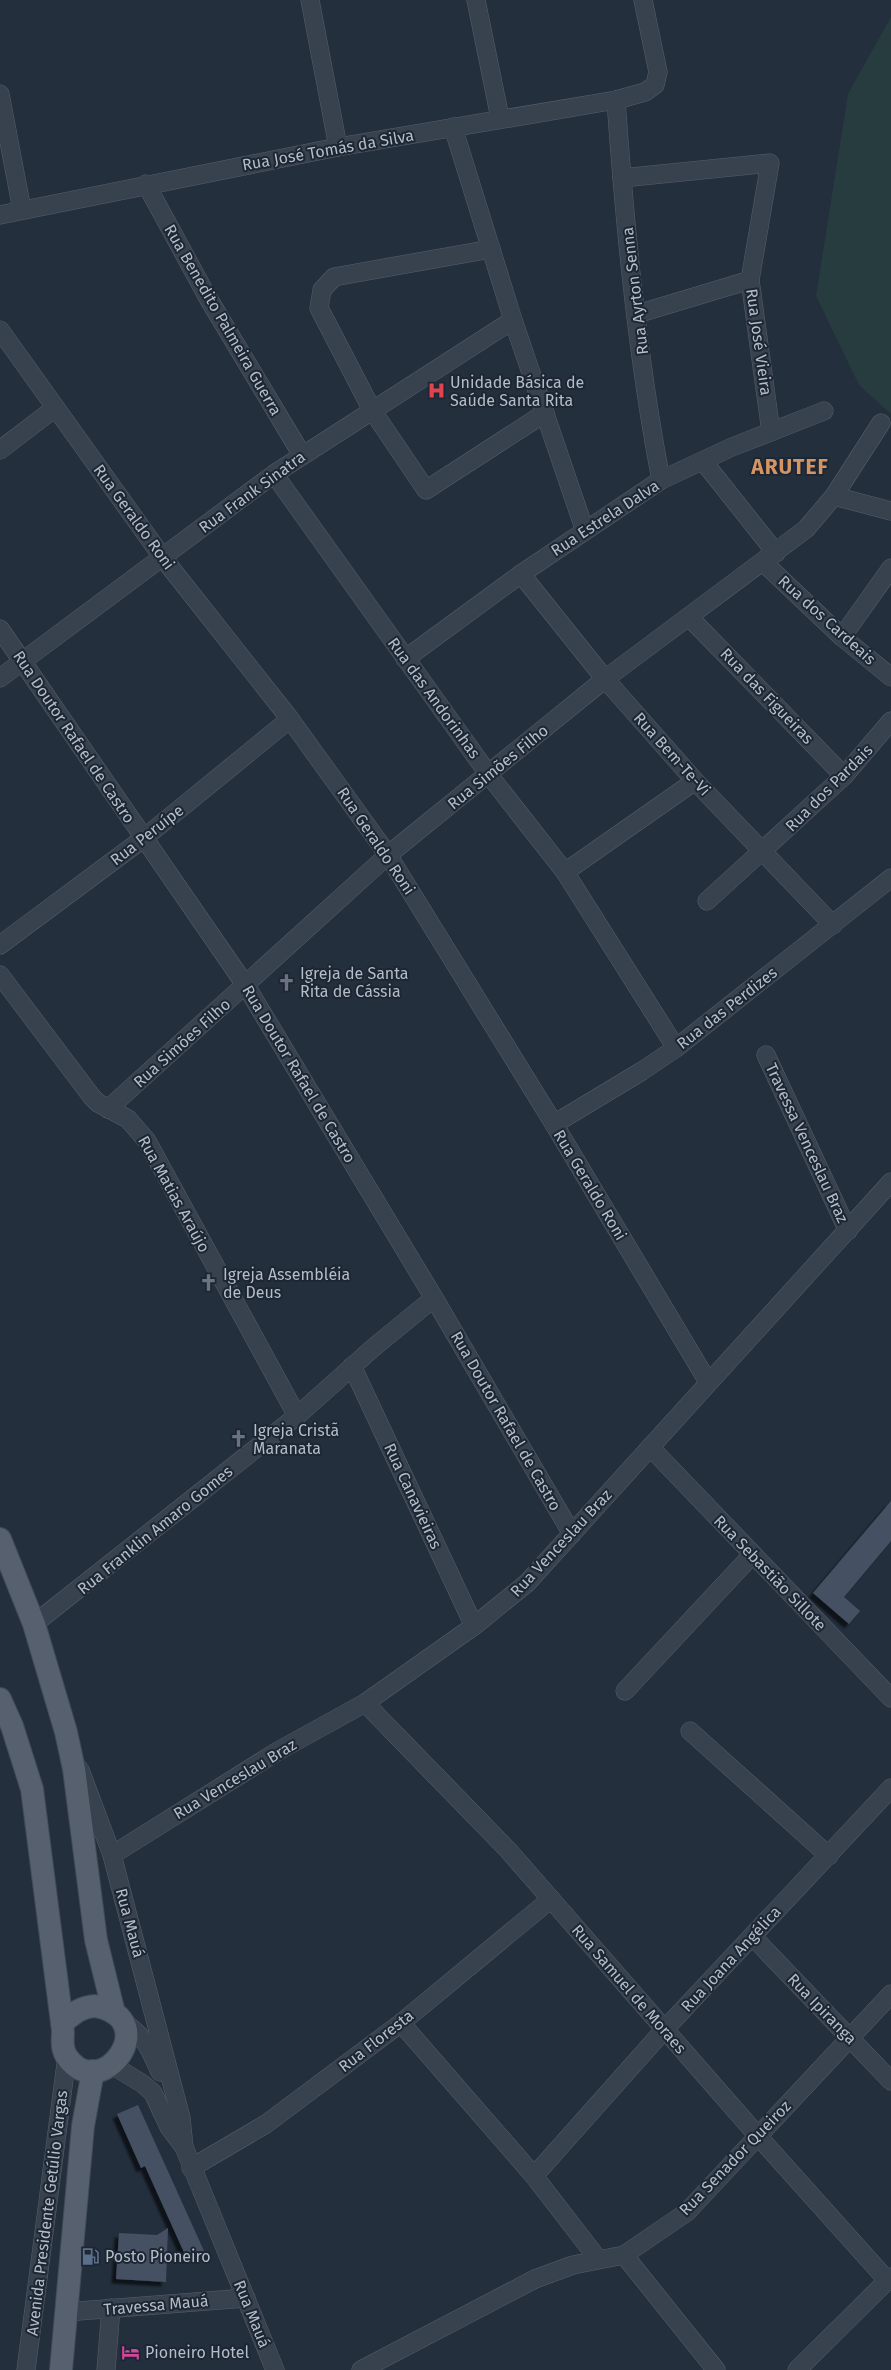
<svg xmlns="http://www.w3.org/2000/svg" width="891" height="2370" viewBox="0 0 891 2370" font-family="'Fira Sans',sans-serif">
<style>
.green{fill:#263c3f}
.building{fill:#455162;filter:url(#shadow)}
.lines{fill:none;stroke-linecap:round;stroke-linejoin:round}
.minor-casing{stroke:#565f6c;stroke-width:19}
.major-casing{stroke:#414a57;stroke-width:24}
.minor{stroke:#38414e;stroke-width:18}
.major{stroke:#56606e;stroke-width:22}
.labels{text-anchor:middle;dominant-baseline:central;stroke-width:4;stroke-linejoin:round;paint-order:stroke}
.street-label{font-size:16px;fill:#b4bcc9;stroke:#1d2633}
.poi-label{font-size:16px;fill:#b4bcc9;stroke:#1d2633;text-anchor:start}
.district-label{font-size:21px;font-weight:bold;letter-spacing:1px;fill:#d59563;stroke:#1d2633}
</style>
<defs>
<filter id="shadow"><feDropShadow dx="-4.5" dy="4.5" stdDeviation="1" flood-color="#0009"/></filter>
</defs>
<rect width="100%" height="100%" fill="#242f3e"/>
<!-- green -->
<polygon class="green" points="891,17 891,414 859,385 816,296 848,94"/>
<!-- building -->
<g class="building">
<polygon points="891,1501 891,1541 844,1597 860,1611 849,1624 813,1593"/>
<polygon points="138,2105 204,2251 187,2259 145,2166 141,2168 117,2114"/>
<polygon points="168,2228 166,2282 116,2279 119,2233 157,2235"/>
</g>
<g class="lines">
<defs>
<g id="minor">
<polyline points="310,0 338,147"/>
<polyline points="476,0 500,118"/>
<polyline points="0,94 22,210"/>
<path d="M616,100C625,227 637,355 661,480"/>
<polyline points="453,127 513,320 585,531"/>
<polyline points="622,178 770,163 750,280 771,432"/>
<polyline points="146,184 208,298 302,455"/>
<polyline points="0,215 338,147 616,100 645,92 655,85 658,72 643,0"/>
<polyline points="491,249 334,277 322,290 319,308 372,410 426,490 545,413"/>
<polyline points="637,314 750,280"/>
<polyline points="0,330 163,558 290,719 388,855 554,1124 708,1382"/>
<polyline points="0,450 55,408"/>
<polyline points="703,461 776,553"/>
<polyline points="274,474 489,775 565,872 676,1048"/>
<polyline points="834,496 891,511"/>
<polyline points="763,562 842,637 891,677"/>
<polyline points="521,574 605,679 695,781 833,925"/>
<polyline points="689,617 844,776"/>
<polyline points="0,629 246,986 434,1298 572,1534"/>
<polyline points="842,637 891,568"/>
<polyline points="405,659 521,574 661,480 732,447 824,411"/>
<polyline points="0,678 274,474 513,320"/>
<polyline points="565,872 695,781"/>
<polyline points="707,901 844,776 891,721"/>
<polyline points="0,945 144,838 290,719"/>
<polyline points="0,975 92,1097 98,1103 128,1119 147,1141 297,1416"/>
<polyline points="766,1055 848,1231"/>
<polyline points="108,1109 388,855 605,679 806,529 834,496 881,423"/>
<polyline points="554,1124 642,1071 676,1048 891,878"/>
<polyline points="352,1366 474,1626"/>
<polyline points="650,1447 891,1698"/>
<polyline points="34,1624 297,1416 373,1348 434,1298"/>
<polyline points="625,1691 752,1555"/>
<polyline points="365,1703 508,1850 757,2135 887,2280"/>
<polyline points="690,1731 829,1856"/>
<polyline points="80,1770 112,1855 181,2118 184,2147 275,2370"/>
<polyline points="112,1855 278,1751 365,1703 474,1626 527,1583 891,1182"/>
<polyline points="752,1936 891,2081"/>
<path d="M121,2020C145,2037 148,2045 160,2072"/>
<polyline points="401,2023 534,2176 598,2259"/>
<polyline points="112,2065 143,2084 153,2093 169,2127 184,2147"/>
<polyline points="191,2168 266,2124 401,2023 551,1899"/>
<polyline points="534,2176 664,2030 891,1788"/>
<polyline points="624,2255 716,2370"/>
<polyline points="66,2312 246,2298"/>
<polyline points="26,2370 67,2056"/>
<polyline points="106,2370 111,2308"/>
<polyline points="361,2370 535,2279 573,2265 624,2255 687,2212 891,1994"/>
<polyline points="797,2370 891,2277"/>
</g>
<g id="major">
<polyline points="0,1539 34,1624 66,1732 74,1769 96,1940 114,2013"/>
<polyline points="0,1699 12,1726 32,1789 62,2023"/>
<path d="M95,2006C165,2019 101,2106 67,2057C59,2045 65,2035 62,2023C73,2014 80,2007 95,2006Z"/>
<polyline points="61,2370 83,2126 93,2071"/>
</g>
</defs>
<!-- minor casing -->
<use href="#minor" class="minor-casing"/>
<!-- major casing -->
<use href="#major" class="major-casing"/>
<!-- minor -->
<use href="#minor" class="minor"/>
<!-- major -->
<use href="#major" class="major"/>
</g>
<!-- icons -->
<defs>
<symbol id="hospital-bare" viewBox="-9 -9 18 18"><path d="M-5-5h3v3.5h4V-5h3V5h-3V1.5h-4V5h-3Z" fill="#e0444e" stroke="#1d2633" stroke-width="2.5" paint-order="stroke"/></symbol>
<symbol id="church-bare" viewBox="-9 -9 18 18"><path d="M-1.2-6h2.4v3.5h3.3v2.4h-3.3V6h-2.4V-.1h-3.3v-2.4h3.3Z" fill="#6b7280" stroke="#1d2633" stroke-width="2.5" paint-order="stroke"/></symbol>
<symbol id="fuel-bare" viewBox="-9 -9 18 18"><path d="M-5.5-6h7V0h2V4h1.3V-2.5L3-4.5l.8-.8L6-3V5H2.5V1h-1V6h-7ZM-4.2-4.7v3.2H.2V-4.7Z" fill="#5c6f8a" stroke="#1d2633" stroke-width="2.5" paint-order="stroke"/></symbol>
<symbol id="hotel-bare" viewBox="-9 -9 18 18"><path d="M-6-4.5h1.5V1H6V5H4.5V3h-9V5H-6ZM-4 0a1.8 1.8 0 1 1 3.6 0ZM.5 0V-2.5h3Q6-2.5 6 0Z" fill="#d1479c" stroke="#1d2633" stroke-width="2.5" paint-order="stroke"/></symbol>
</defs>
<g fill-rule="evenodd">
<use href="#hospital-bare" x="424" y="378" width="25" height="25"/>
<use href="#church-bare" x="274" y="970" width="25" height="25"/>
<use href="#church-bare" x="196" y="1270" width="25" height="25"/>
<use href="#church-bare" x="226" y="1426" width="25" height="25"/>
<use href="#fuel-bare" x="78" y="2244" width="25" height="25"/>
<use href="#hotel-bare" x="118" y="2340" width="25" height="25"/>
</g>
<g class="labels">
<!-- street labels -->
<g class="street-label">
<text transform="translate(328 150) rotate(-10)">Rua José Tomás da Silva</text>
<text transform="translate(635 291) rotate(-97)">Rua Ayrton Senna</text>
<text transform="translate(223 320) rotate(60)">Rua Benedito Palmeira Guerra</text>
<text transform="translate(759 342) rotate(82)">Rua José Vieira</text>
<text transform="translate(252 492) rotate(-36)">Rua Frank Sinatra</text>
<text transform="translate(134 517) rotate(54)">Rua Geraldo Roni</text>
<text transform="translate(605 518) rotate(-33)">Rua Estrela Dalva</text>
<text transform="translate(827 620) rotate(42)">Rua dos Cardeais</text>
<text transform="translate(767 696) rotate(46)">Rua das Figueiras</text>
<text transform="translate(434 698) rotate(54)">Rua das Andorinhas</text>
<text transform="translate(74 737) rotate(56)">Rua Doutor Rafael de Castro</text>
<text transform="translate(672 754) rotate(48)">Rua Bem-Te-Vi</text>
<text transform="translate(498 767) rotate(-39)">Rua Simões Filho</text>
<text transform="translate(829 788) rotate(-45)">Rua dos Pardais</text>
<text transform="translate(147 835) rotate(-38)">Rua Peruípe</text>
<text transform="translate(376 841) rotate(56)">Rua Geraldo Roni</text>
<text transform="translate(727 1008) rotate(-38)">Rua das Perdizes</text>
<text transform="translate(182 1043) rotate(-42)">Rua Simões Filho</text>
<text transform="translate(299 1074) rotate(59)">Rua Doutor Rafael de Castro</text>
<text transform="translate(807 1143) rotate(65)">Travessa Venceslau Braz</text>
<text transform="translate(590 1185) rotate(59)">Rua Geraldo Roni</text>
<text transform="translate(174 1194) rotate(61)">Rua Matias Araújo</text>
<text transform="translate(506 1421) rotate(60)">Rua Doutor Rafael de Castro</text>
<text transform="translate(413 1496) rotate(65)">Rua Canavieiras</text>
<text transform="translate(155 1530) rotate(-39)">Rua Franklin Amaro Gomes</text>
<text transform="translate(561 1543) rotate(-47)">Rua Venceslau Braz</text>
<text transform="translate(770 1573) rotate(46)">Rua Sebastião Sillote</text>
<text transform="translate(235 1779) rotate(-31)">Rua Venceslau Braz</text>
<text transform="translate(130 1923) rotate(75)">Rua Mauá</text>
<text transform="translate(731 1959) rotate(-47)">Rua Joana Angélica</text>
<text transform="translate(629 1989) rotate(49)">Rua Samuel de Moraes</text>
<text transform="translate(822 2009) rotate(46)">Rua Ipiranga</text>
<text transform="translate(376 2041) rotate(-38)">Rua Floresta</text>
<text transform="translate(735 2158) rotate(-46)">Rua Senador Queiroz</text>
<text transform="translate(47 2213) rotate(-83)">Avenida Presidente Getúlio Vargas</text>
<text transform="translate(156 2305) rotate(-5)">Travessa Mauá</text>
<text transform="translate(252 2314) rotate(68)">Rua Mauá</text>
</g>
<!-- poi labels -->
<g class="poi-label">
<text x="450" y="382">Unidade Básica de<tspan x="450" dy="18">Saúde Santa Rita</tspan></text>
<text x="300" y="973">Igreja de Santa<tspan x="300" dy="18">Rita de Cássia</tspan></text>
<text x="223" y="1274">Igreja Assembléia<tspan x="223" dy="18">de Deus</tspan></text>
<text x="253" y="1430">Igreja Cristã<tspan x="253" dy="18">Maranata</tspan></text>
<text x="105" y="2256">Posto Pioneiro</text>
<text x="145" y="2352">Pioneiro Hotel</text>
</g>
<!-- district labels -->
<g class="district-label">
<text x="790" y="467">ARUTEF</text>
</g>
</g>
</svg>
